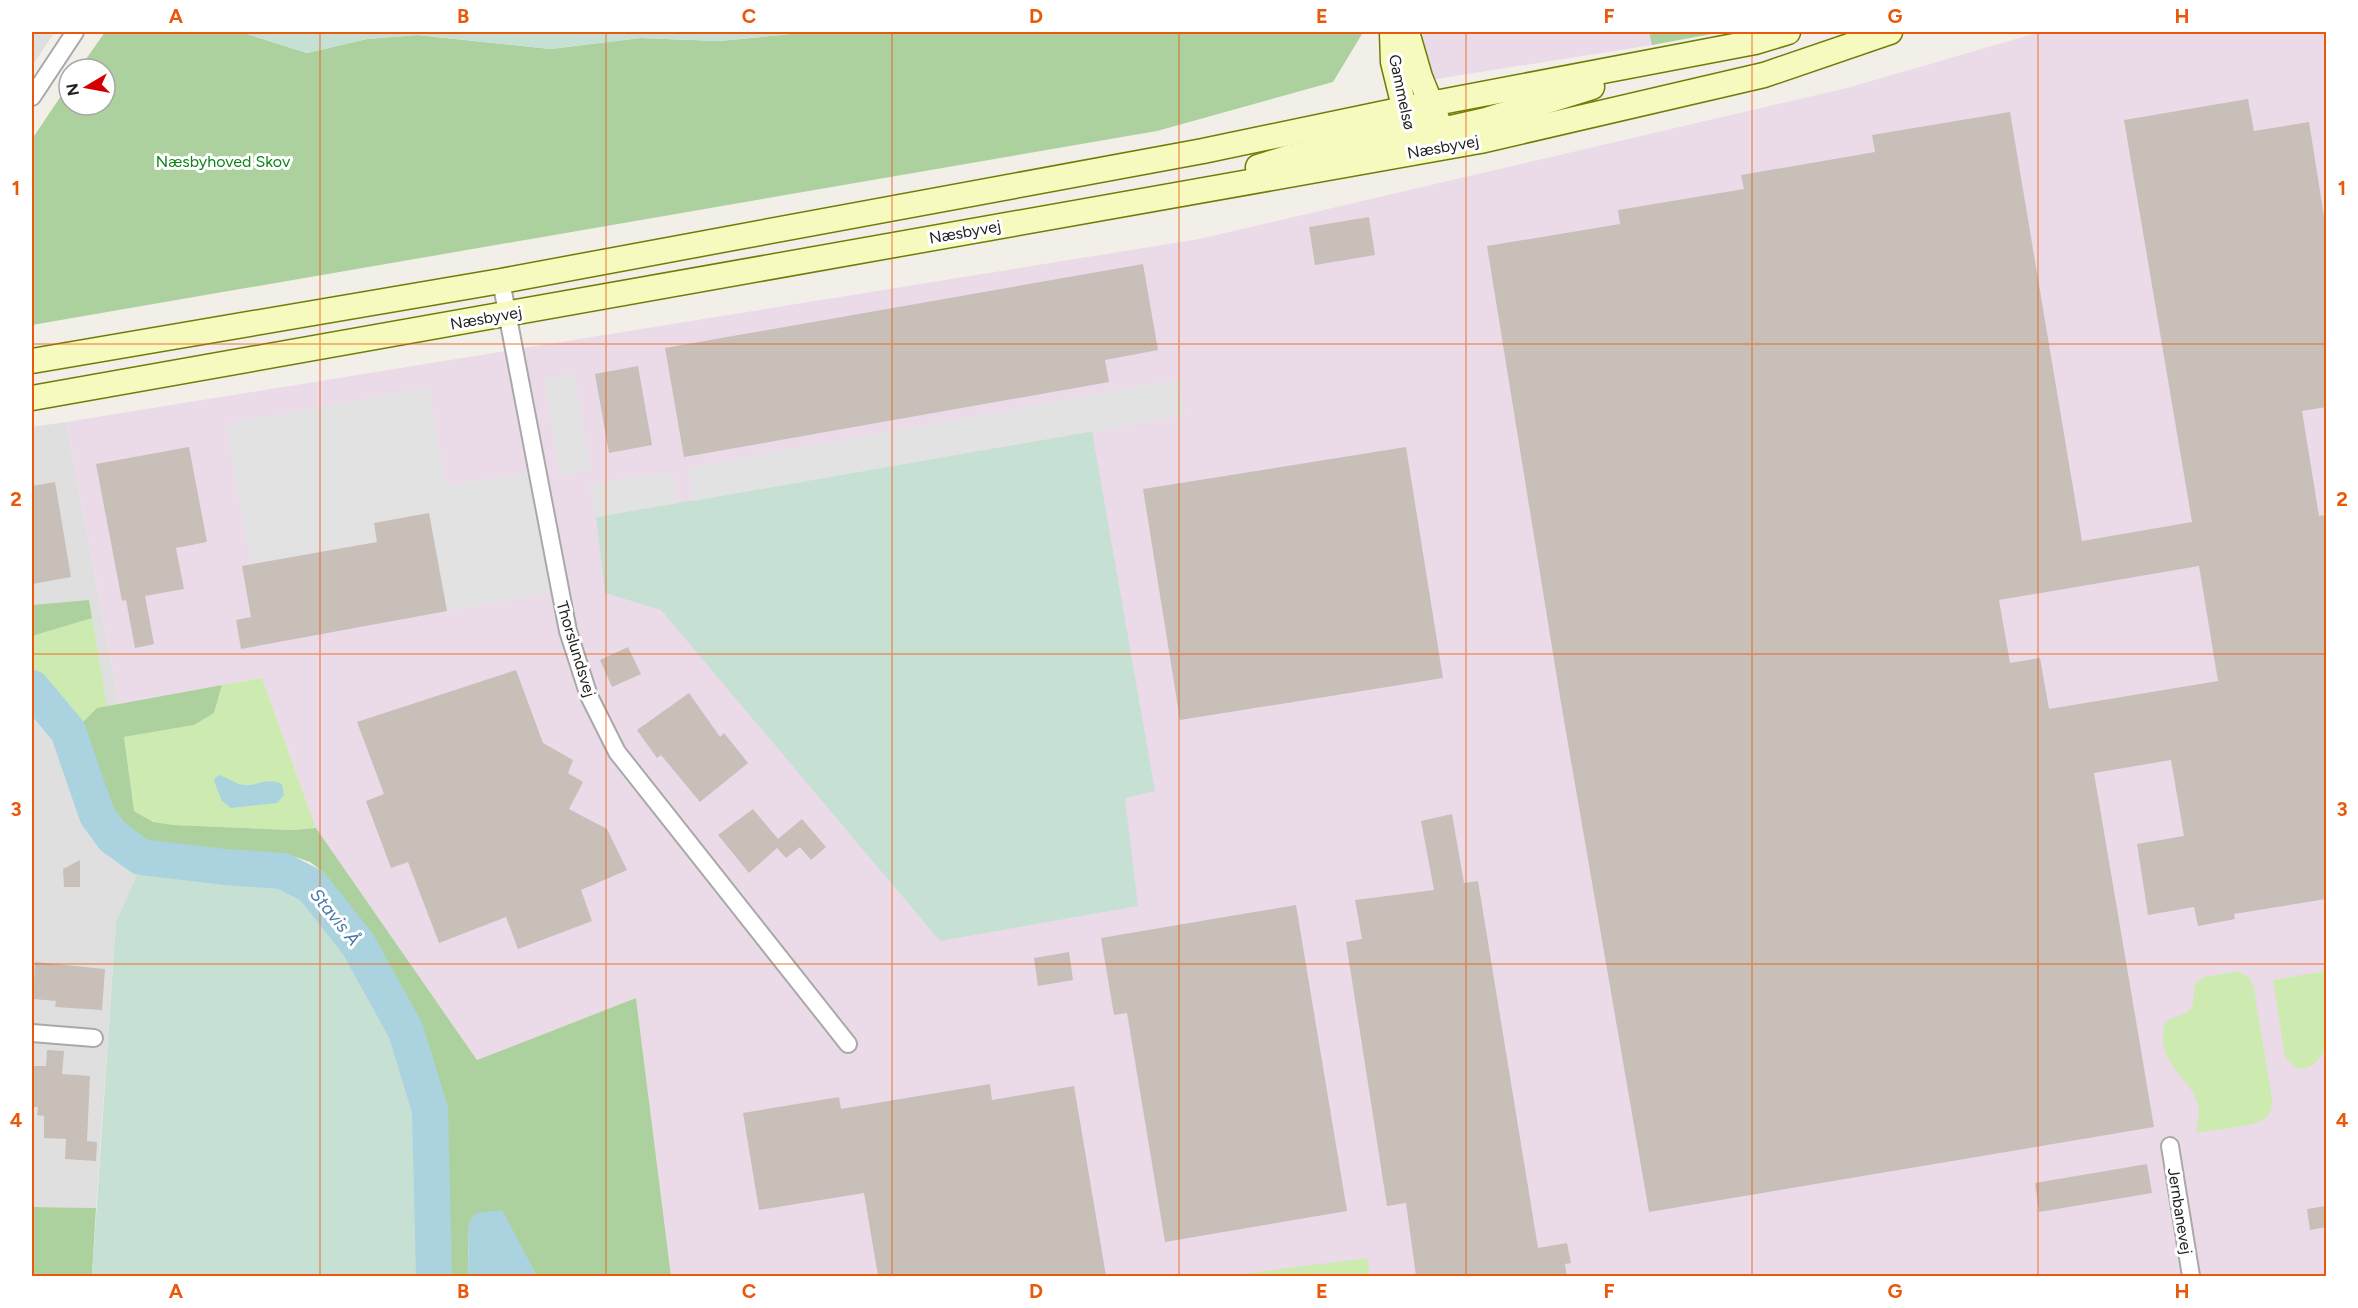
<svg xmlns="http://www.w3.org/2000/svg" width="2358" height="1308" viewBox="0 0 2358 1308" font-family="Figtree,sans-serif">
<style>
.residential{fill:#e0dfdf}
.industrial{fill:#ebdbe8}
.grass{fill:#cdebb0}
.forest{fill:#add19e}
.wetland{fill:#c6e0d4}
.parking{fill:#e2e2e2}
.water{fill:#aad3df}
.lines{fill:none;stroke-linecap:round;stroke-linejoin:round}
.river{stroke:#aad3df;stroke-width:36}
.building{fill:#c7bfb8;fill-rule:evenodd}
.street-casing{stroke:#a9a9a9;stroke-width:20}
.secondary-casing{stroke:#707d05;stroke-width:27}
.street{stroke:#fff;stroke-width:16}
.secondary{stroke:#f7fabf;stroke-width:24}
.grid{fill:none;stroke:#e8590c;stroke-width:1.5;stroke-opacity:0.55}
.labels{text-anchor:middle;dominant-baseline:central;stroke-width:6;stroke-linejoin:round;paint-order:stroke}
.street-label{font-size:16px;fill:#222;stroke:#fff}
.park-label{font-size:16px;fill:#0c8416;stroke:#fff}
.water-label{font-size:18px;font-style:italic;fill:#4a7aab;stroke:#fff}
.neatline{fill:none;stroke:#e8590c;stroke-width:2}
.grid-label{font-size:20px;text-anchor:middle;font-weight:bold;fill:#e8590c}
</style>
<rect width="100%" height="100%" fill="#f2efe9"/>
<!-- residential -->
<g class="residential">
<polygon points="32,32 55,32 32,66"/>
<polygon points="66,422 119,704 142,863 116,922 96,1208 32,1207 32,427"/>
</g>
<!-- industrial -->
<g class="industrial">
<polygon points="1422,32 1649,32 1652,45 1430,80"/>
<polygon points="2040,32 2326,32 2326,1276 671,1276 636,998 477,1060 316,828 262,678 119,704 66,422 1199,239 1847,88"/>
</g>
<!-- grass -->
<g class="grass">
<polygon points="92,618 107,706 97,708 82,723 48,683 32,670 32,636"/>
<polygon points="262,678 316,828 292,830 174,825 153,822 134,811 124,737 194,725 214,713 222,685"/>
<path d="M2238,971L2250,978L2254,989L2272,1098C2272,1105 2272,1111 2267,1117C2257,1127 2211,1130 2196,1133C2197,1126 2199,1117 2199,1110C2196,1081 2159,1068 2163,1031C2164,1012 2185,1021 2192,1006C2194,1000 2194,990 2195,983L2204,977Z"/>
<path d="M2326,971V1050C2317,1061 2311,1071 2296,1068L2285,1057L2273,980Z"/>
<polygon points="1367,1258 1370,1276 1225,1276"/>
</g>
<!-- forest -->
<g class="forest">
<polygon points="105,32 241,32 307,53 367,39 417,35 551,49 640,38 719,41 812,32 1362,32 1362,34 1333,82 1157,131 32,325 32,139 69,84 69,105 105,105 105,69 79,69"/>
<polygon points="1649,32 1723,32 1652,45"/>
<polygon points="89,600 92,618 32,636 32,605"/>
<polygon points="222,685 214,713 194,725 124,737 134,811 153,822 174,825 292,830 316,828 477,1060 636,998 671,1276 537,1276 518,1243 469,1222 468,1276 445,1276 448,1128 434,1077 371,944 323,872 310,862 296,857 207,854 164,848 122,835 112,826 103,810 90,743 82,723 97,708"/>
<polygon points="32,1207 96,1208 92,1276 32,1276"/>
</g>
<!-- wetland -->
<g class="wetland">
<polygon points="241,32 812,32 719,41 640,38 551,49 417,35 367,39 307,53"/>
<polygon points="1092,431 1155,791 1125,798 1138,906 940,941 661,610 605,593 596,517"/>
<polygon points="142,863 218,878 276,880 297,891 333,932 371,995 404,1065 418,1126 420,1276 92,1276 116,922"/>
</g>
<!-- parking -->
<g class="parking">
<polygon points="574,373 591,469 560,476 544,379"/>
<polygon points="1179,379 1186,415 693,501 688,468"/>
<polygon points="429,387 446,486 528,472 550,593 447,611 429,513 374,523 377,541 251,564 226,424"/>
<polygon points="673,472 679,503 596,517 589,484"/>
</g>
<!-- water -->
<g class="water">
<path d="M219,775C229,778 238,786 248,785C263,784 267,778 282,784L284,795L277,803L231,808L222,801L214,781L216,777Z"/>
<polygon points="502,1210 537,1276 468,1276 469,1222 476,1213"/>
</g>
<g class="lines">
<!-- river -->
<polyline class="river" points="32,688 68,731 97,815 113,837 141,857 225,867 283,871 312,886 358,944 406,1031 430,1110 434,1276"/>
</g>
<!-- building -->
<g class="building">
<path d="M2248,99L2254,131L2309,122L2326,229V407L2302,411L2319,516L2326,515V899L2234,914L2235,919L2198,926L2194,907L2148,915L2137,844L2184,836L2171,760L2094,773L2154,1127L1649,1212L1562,709L1487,246L1620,224L1618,210L1744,189L1741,175L1875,152L1872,135L2010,112L2082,541L2192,522L2124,120ZM2199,566L2218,681L2049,709L2040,658L2010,663L1999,600Z"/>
<polygon points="1369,217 1375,255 1315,265 1309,227"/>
<polygon points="1143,264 1158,350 1105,360 1109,382 684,457 665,348"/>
<polygon points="638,366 652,445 609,453 595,374"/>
<polygon points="189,447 207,542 176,548 184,589 145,596 154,644 135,648 126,600 122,601 96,464"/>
<polygon points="1406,447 1443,678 1180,720 1143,489"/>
<polygon points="55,482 71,577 32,584 32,486"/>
<polygon points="429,513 447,611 241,649 236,620 251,617 242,566 377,542 374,523"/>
<polygon points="628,647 641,674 612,687 600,660"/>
<polygon points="516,670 543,743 573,760 568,773 583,782 569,809 607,829 627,870 581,890 592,921 518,949 506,917 439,943 408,862 391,868 366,801 384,794 357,722"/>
<polygon points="689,693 720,737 724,733 748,763 700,802 661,755 657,758 637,730"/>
<polygon points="753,809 778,839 802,819 826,847 811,860 800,847 786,858 777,848 749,873 718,835"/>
<polygon points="1452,814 1464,883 1478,881 1538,1248 1567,1243 1571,1263 1565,1264 1567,1276 1416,1276 1406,1203 1387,1206 1346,942 1362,939 1355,900 1434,890 1421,821"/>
<polygon points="80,860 80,887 64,887 63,869"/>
<polygon points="1296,905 1347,1211 1165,1242 1127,1013 1114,1015 1101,938"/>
<polygon points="1069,952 1073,980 1038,986 1034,958"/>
<polygon points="35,962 105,969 102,1010 55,1007 56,1001 33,999"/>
<polygon points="47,1050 64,1051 62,1074 90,1076 87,1141 97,1142 96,1161 65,1159 66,1139 44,1138 44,1116 37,1115 38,1107 32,1107 32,1066 46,1066"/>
<polygon points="990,1084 992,1100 1074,1086 1106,1276 878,1276 864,1193 759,1210 743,1113 839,1097 841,1109"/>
<polygon points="2147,1164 2152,1193 2039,1212 2035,1183"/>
<polygon points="2326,1206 2326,1227 2310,1230 2307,1209"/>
</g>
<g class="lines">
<defs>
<g id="street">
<polyline points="32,97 75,32"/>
<polyline points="501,281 568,631 589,696 617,752 848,1044"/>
<polyline points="32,1033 94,1038"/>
<polyline points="2170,1146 2191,1276"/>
</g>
<g id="secondary">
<polyline points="1392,32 1393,62 1408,123"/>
<polyline points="1407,32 1420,77 1437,119"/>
<polyline points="1420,148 1442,130 1486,120 1592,87"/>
<polyline points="1258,167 1290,157 1410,131 1430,105"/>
<polyline points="32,361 501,281 738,237 1203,151 1404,109 1755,42 1788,32"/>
<polyline points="32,398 1480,141 1764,75 1890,32"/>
</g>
</defs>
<!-- street casing -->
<use href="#street" class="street-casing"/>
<!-- secondary casing -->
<use href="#secondary" class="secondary-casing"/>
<!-- street -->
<use href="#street" class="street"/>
<!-- secondary -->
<use href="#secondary" class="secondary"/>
</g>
<!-- grid -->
<path class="grid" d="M320,32V1276M606,32V1276M892,32V1276M1179,32V1276M1466,32V1276M1752,32V1276M2038,32V1276M32,344H2326M32,654H2326M32,964H2326"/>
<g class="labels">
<!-- street labels -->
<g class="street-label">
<text transform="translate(1402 92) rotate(78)">Gammelsø</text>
<text transform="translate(1443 147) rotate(-10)">Næsbyvej</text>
<text transform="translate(965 232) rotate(-10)">Næsbyvej</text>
<text transform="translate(486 318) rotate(-10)">Næsbyvej</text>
<text transform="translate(576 649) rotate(73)">Thorslundsvej</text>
<text transform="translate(2180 1211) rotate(81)">Jernbanevej</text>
</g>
<!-- park labels -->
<g class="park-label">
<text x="223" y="161">Næsbyhoved Skov</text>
</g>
<!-- water labels -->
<g class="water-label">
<text transform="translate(335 917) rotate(51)">Stavis Å</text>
</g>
</g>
<!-- border -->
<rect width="2358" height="1308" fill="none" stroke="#ffffff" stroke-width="66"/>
<!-- north arrow -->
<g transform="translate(87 87) rotate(260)"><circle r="28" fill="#ffffff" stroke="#a7a7a7" stroke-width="1.5"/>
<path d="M0-4.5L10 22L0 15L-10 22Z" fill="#d40000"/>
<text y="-9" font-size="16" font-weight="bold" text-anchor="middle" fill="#222222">N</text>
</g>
<rect x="33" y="33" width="2292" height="1242" class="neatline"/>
<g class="grid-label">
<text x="176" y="23">A</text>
<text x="463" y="23">B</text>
<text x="749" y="23">C</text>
<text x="1036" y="23">D</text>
<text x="1322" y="23">E</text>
<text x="1609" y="23">F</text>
<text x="1895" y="23">G</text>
<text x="2182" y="23">H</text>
<text x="16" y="195">1</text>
<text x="2342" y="195">1</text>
<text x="16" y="506">2</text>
<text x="2342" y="506">2</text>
<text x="16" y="816">3</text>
<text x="2342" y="816">3</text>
<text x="16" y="1127">4</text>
<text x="2342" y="1127">4</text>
<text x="176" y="1298">A</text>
<text x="463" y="1298">B</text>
<text x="749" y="1298">C</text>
<text x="1036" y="1298">D</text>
<text x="1322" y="1298">E</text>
<text x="1609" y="1298">F</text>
<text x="1895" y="1298">G</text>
<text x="2182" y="1298">H</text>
</g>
</svg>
